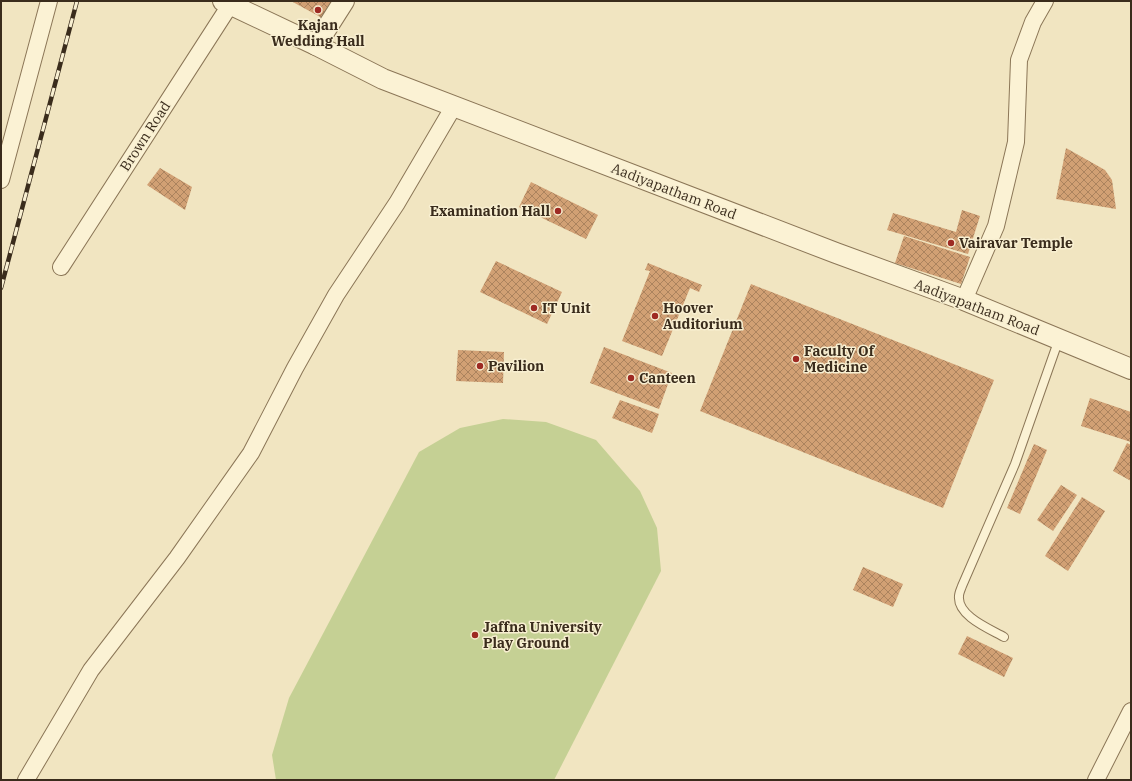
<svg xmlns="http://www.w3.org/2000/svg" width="1132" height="781" viewBox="0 0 1132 781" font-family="'IBM Plex Serif',serif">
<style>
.park{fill:#c5d094}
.building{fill:url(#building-cross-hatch)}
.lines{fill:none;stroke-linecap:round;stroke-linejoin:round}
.service-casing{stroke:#8b7657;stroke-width:10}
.minor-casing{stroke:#8b7657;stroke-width:18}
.tertiary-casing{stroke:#8b7657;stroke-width:22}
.service{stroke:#fbf2d4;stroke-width:8}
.minor{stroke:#fbf2d4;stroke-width:16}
.tertiary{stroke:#fbf2d4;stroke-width:20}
.rail-casing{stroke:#3a2c1c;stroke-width:4.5}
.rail{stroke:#f8efd1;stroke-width:3;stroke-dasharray:9;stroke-linecap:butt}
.poi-dot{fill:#9e2a23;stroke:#f8efd1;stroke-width:1.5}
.labels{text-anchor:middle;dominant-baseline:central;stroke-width:3;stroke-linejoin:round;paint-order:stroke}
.poi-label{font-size:14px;font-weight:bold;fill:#3a2c1c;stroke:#f8efd1;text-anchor:start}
.street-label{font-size:14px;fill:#3a2c1c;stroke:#f8efd1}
</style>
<defs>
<pattern id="building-cross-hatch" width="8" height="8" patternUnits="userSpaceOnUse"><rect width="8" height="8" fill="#d1a074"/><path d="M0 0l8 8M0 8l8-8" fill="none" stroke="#ab835e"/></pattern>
</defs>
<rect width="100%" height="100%" fill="#f1e5c1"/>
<!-- park -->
<polygon class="park" points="503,419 546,422 596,440 640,491 657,528 661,571 554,780 276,780 272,755 289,698 419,452 460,428"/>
<!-- building -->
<g class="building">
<polygon points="291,1 333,1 324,19"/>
<polygon points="1066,148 1105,170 1112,180 1116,209 1056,199"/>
<polygon points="160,168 192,187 185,210 147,185"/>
<polygon points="531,182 598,215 586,239 519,207"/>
<polygon points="962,210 980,216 968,254 887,230 893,213 956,232"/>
<polygon points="904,236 970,257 961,284 895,263"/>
<polygon points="496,261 562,292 547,324 480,292"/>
<polygon points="648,263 702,285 699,292 690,288 662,356 622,341 650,271 645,270"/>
<polygon points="751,284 994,380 943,508 700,411"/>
<polygon points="604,347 672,373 659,409 590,383"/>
<polygon points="458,350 504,352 503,383 456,381"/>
<polygon points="1090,398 1131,412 1131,442 1081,426"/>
<polygon points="620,400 659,414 652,433 612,418"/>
<polygon points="1127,443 1131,445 1131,481 1113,471"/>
<polygon points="1034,444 1047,450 1020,514 1007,508"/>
<polygon points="1061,485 1077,495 1053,531 1037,520"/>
<polygon points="1082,497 1105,511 1068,571 1045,556"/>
<polygon points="863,567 903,584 893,607 853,590"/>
<polygon points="967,636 1013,658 1004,677 958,654"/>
</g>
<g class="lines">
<defs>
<path id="service" d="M1004,637C990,629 957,616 959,596C959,593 961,589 962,586L1015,464L1059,339"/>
<g id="minor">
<polyline points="1,180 49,1"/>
<polyline points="61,267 230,5"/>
<polyline points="964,300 996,226 1016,142 1019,60 1033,22 1045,1"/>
<polyline points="26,780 91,670 177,558 251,453 295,368 336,295 397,203 454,106"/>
<polyline points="1096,780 1131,711"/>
</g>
<g id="tertiary">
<polyline points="223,1 316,45 383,79 836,253 964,300 1131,369"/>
<polyline points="316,45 344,1"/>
</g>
</defs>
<!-- service casing -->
<use href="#service" class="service-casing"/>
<!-- minor casing -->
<use href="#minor" class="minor-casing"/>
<!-- tertiary casing -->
<use href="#tertiary" class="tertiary-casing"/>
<!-- service -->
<use href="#service" class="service"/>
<!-- minor -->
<use href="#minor" class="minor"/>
<!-- tertiary -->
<use href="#tertiary" class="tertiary"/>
<defs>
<polyline id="rail" points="1,288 77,1"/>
</defs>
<!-- rail casing -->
<use href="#rail" class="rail-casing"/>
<!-- rail -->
<use href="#rail" class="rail"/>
</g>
<!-- markers -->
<g class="poi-dot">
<circle cx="318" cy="10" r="4"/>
<circle cx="558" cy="211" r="4"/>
<circle cx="951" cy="243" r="4"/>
<circle cx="534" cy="308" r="4"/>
<circle cx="655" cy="316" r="4"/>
<circle cx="796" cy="359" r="4"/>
<circle cx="480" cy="366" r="4"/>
<circle cx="631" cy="378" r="4"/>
<circle cx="475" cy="635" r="4"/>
</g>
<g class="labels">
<!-- poi labels -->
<g class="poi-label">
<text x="318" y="25" text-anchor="middle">Kajan<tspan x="318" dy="16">Wedding Hall</tspan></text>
<text x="550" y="211" text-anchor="end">Examination Hall</text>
<text x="959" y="243">Vairavar Temple</text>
<text x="542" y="308">IT Unit</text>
<text x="663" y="308">Hoover<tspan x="663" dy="16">Auditorium</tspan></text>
<text x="804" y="351">Faculty Of<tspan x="804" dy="16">Medicine</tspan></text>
<text x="488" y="366">Pavilion</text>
<text x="639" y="378">Canteen</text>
<text x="483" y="627">Jaffna University<tspan x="483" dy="16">Play Ground</tspan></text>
</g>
<!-- street labels -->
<g class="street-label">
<text transform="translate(145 136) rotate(-57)">Brown Road</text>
<text transform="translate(674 191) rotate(21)">Aadiyapatham Road</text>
<text transform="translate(977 307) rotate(21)">Aadiyapatham Road</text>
</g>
</g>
<!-- border -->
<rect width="1132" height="781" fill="none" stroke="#3a2c1c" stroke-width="4"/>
</svg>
